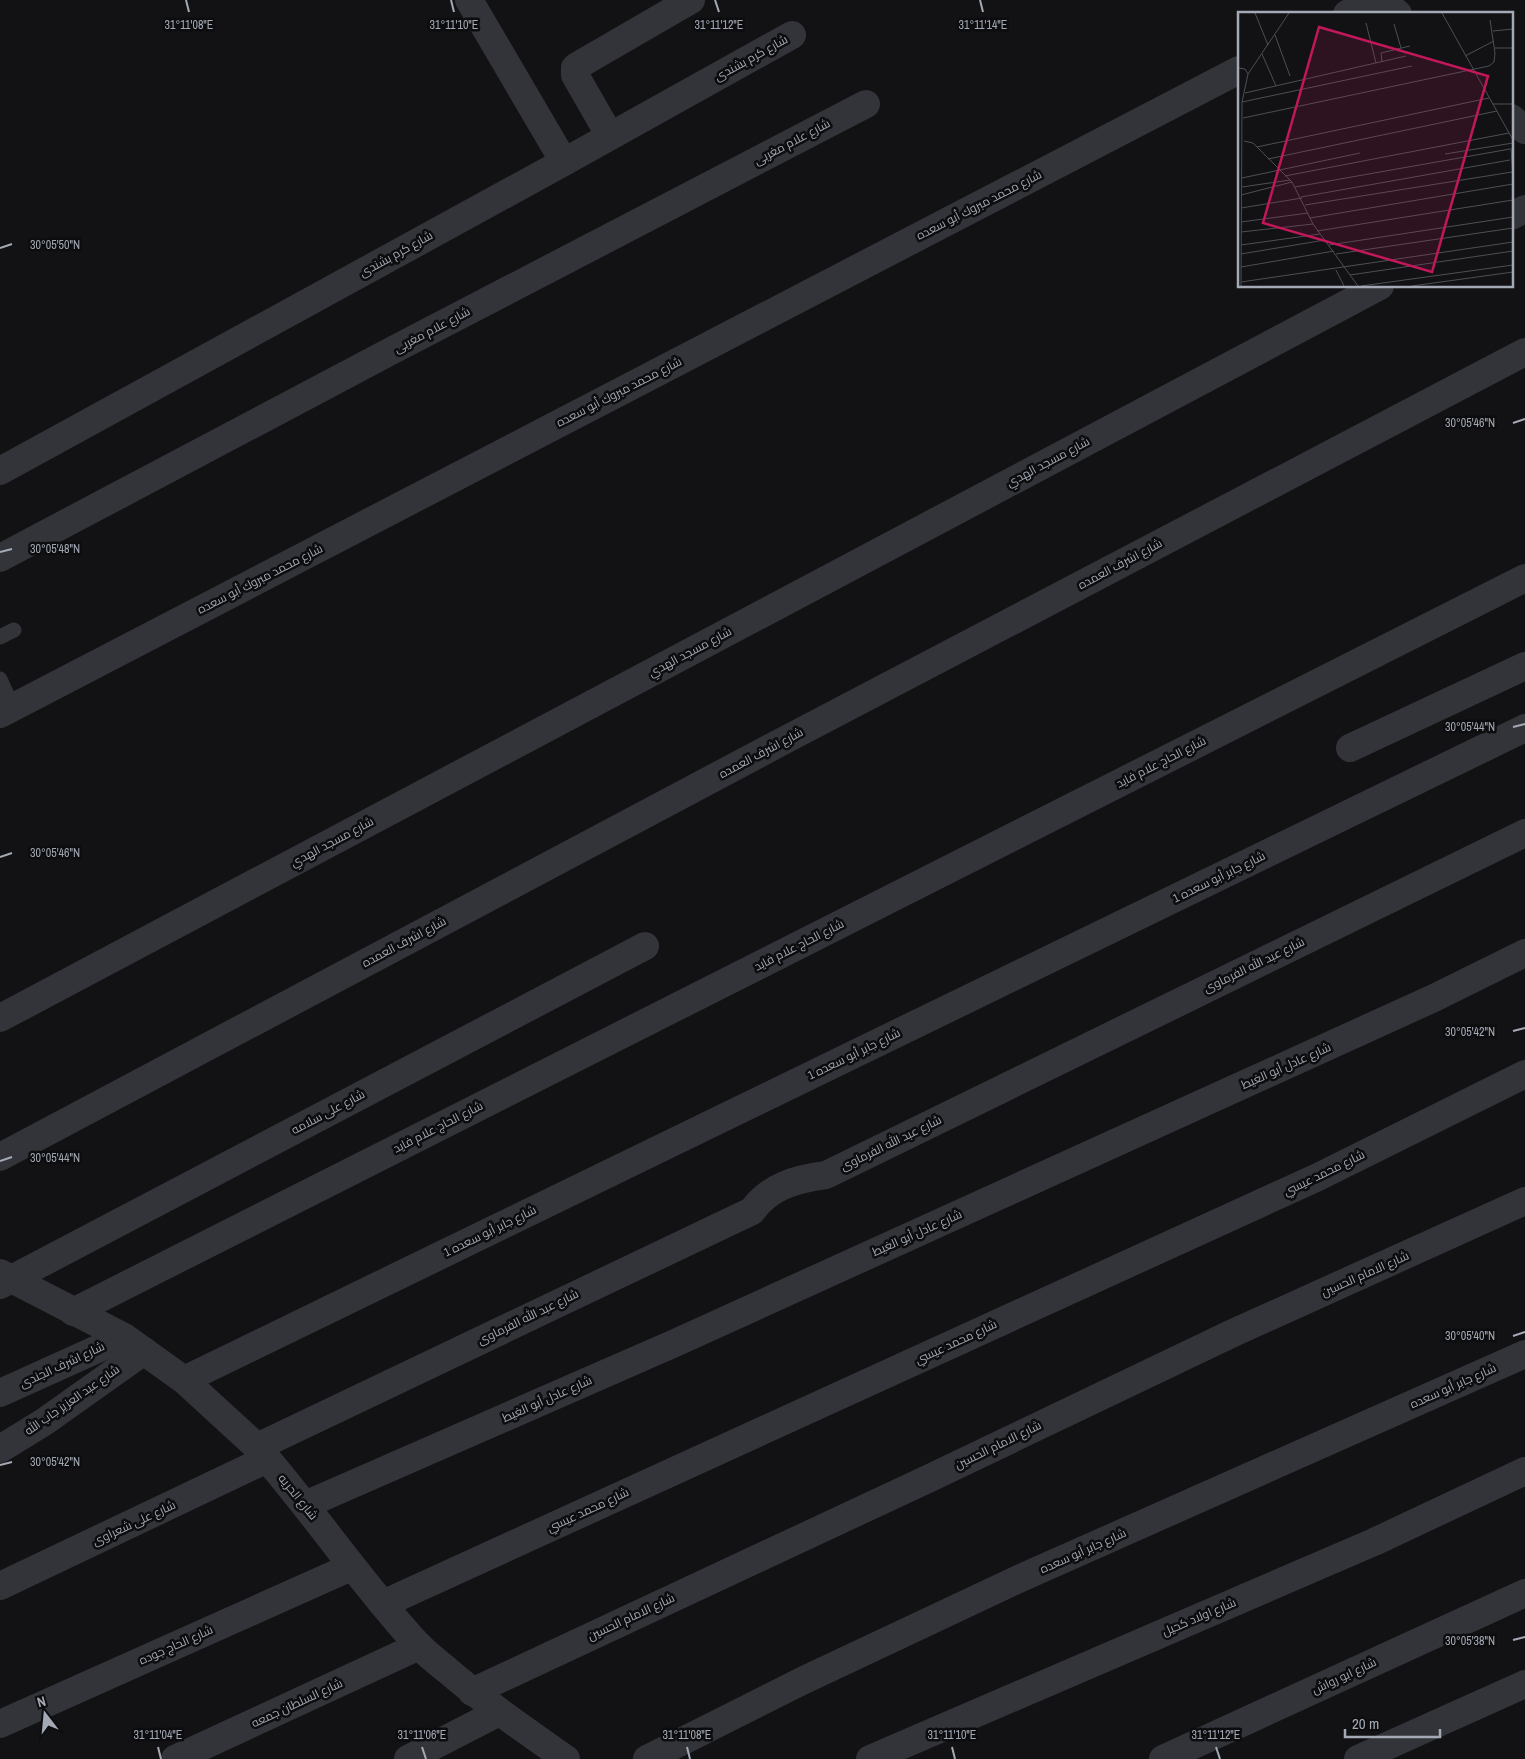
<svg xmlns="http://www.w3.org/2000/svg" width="1525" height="1759" viewBox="0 0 1525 1759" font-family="'Archivo Narrow',Cairo,sans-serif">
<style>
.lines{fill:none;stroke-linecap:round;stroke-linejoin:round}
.service{stroke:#333439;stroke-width:15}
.minor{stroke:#333439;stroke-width:28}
.tertiary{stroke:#333439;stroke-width:28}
.ticks{fill:none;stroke:#a3aab5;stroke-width:2}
.labels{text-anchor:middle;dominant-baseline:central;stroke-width:5;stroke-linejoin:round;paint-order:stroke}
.street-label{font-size:12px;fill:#a3aab5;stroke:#0d0d0f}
.inset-road{fill:none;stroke:#4c4f54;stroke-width:1}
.view{fill:#c2185b;fill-opacity:0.15;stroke:#c2185b;stroke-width:2.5}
.inset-edge{fill:none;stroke:#a3aab5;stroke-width:2.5}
.ticks-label{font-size:12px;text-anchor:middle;fill:#a3aab5;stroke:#0d0d0f;stroke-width:5;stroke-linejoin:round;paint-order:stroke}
</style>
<rect width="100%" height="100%" fill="#121214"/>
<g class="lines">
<!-- service -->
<g class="service">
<polyline points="0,637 14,630"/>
<polyline points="0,679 13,708"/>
</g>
<!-- minor -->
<g class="minor">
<polyline points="469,0 564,162"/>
<polyline points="1383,0 1398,14"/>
<polyline points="1347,14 1374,0"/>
<polyline points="1511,118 1525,130"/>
<polyline points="610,136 575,75 575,68 577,66 691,0"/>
<polyline points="1511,216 1525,209"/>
<polyline points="0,471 564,162 792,35"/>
<polyline points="0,558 393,350 866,104"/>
<polyline points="0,714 1239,70"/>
<polyline points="1350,748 1525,666"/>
<polyline points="0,1018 1380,286"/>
<polyline points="0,1157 783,741 1525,352"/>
<polyline points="0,1285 645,946"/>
<polyline points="73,1312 1525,578"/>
<polyline points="184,1380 1525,728"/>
<polyline points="0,1393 124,1337"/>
<path d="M257,1447L752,1211C770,1186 796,1179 826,1175L1525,833"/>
<polyline points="0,1449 44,1422 144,1351"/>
<polyline points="305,1505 675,1343 1434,998 1525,953"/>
<polyline points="0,1586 267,1459"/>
<polyline points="383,1604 1318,1177 1525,1074"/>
<polyline points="472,1692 930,1478 1233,1333 1525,1201"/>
<polyline points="0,1724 351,1567"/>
<polyline points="175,1759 419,1646"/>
<polyline points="408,1759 499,1712"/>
<polyline points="647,1759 802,1681 1023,1577 1525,1354"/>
<polyline points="870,1759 1374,1542 1525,1471"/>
<polyline points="1163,1759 1525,1593"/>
<polyline points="1358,1759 1525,1684"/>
</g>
<!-- tertiary -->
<path class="tertiary" d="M0,1273L124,1337L184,1380L257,1447C313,1511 360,1582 418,1645C427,1654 437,1662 447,1670C484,1702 525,1730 566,1759"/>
</g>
<!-- ticks -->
<path class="ticks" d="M186,0L189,12M451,0L454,12M715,0L719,12M980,0L983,12M0,248L12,244M1513,423L1525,419M0,552L12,549M1513,727L1525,724M0,857L12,853M1513,1031L1525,1028M0,1161L12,1157M1513,1336L1525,1332M0,1465L12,1462M1513,1640L1525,1637M158,1747L161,1759M422,1747L426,1759M687,1747L690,1759M952,1747L955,1759M1216,1747L1220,1759"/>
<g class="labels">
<!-- street labels -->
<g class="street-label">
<text transform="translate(751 58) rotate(-29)">شارع كرم بشندى</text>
<text transform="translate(792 142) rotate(-28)">شارع علام مغربى</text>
<text transform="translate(979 205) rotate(-27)">شارع محمد مبروك أبو سعده</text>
<text transform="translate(396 254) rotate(-29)">شارع كرم بشندى</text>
<text transform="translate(432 330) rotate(-28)">شارع علام مغربى</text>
<text transform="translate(619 392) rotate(-27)">شارع محمد مبروك أبو سعده</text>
<text transform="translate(1048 462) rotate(-28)">شارع مسجد الهدي</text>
<text transform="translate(1120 564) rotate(-28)">شارع اشرف العمده</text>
<text transform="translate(260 579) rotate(-27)">شارع محمد مبروك أبو سعده</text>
<text transform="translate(690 652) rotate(-28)">شارع مسجد الهدي</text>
<text transform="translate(761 753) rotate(-28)">شارع اشرف العمده</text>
<text transform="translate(1161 762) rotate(-27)">شارع الحاج علام فايد</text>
<text transform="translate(332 842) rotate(-28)">شارع مسجد الهدي</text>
<text transform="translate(1219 877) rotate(-26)">شارع جابر أبو سعده 1</text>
<text transform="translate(404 942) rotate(-28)">شارع اشرف العمده</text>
<text transform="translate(799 945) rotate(-27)">شارع الحاج علام فايد</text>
<text transform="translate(1254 965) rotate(-26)">شارع عبد الله الفرماوى</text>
<text transform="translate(854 1054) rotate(-26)">شارع جابر أبو سعده 1</text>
<text transform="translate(1286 1066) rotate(-24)">شارع عادل أبو الغيط</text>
<text transform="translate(328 1112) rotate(-28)">شارع على سلامه</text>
<text transform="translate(438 1127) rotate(-27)">شارع الحاج علام فايد</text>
<text transform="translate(891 1143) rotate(-26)">شارع عبد الله الفرماوى</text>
<text transform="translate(1324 1173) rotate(-26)">شارع محمد عيسي</text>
<text transform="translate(490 1231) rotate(-26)">شارع جابر أبو سعده 1</text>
<text transform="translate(917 1233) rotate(-24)">شارع عادل أبو الغيط</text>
<text transform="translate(1365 1274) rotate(-24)">شارع الامام الحسين</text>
<text transform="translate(528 1317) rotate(-26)">شارع عبد الله الفرماوى</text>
<text transform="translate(956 1342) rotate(-25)">شارع محمد عيسي</text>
<text transform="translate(62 1365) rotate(-25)">شارع اشرف الجندى</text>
<text transform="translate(1453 1386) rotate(-24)">شارع جابر أبو سعده</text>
<text transform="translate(547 1399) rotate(-24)">شارع عادل أبو الغيط</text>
<text transform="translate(72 1400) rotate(-35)">شارع عبد العزيز جاب الله</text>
<text transform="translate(998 1445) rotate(-26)">شارع الامام الحسين</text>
<text transform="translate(298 1497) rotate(51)">شارع الحريه</text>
<text transform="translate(588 1510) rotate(-25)">شارع محمد عيسي</text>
<text transform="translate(134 1523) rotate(-25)">شارع على شعراوى</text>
<text transform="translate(1083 1551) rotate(-24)">شارع جابر أبو سعده</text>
<text transform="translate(631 1617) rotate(-25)">شارع الامام الحسين</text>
<text transform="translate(1199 1617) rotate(-23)">شارع اولاد كحيل</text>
<text transform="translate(176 1645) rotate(-24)">شارع الحاج جوده</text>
<text transform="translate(1344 1676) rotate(-25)">شارع ابو رواش</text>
<text transform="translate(297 1703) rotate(-25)">شارع السلطان جمعه</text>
</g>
</g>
<!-- overview -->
<g transform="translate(1238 12)">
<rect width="275" height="275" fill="#121214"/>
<path class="inset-road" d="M17,1L30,33M204,1L275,128M128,11L138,51M156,12L163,36M255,19L275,17M37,23L52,64M257,36H275M24,42L38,74M227,44L256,29M144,50L143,41L172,34M0,56L7,57L10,62L4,90L3,274M10,62L51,1M7,81L168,44M4,90L174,54M255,92H275M5,106L251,54L256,50L257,41L252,8M6,129L15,131L54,170L75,212L120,274M19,135L251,86M273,136L275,167M207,142L275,131M30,147L259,99M47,164L271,121M4,166L122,141M4,175L52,168M57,175L272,137M3,183L54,170M63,185L272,148M67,193L274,160M3,196L64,186M72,206L275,172M3,210L70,201M79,219L275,188M3,220L75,212M3,233L82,222M91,233L275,205M3,242L87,228M98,242L275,216M3,255L96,239M98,258L106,274M112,263L275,239M3,270L275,230M123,274L275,253M174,274L275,260"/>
<path class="view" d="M81,15L250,64L194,260L25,211Z"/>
<rect width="275" height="275" class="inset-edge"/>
</g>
<g class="ticks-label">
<text x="189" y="29">31°11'08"E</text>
<text x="454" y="29">31°11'10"E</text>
<text x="719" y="29">31°11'12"E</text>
<text x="983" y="29">31°11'14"E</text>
<text x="55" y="249">30°05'50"N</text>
<text x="1470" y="427">30°05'46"N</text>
<text x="55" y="553">30°05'48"N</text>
<text x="1470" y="731">30°05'44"N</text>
<text x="55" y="857">30°05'46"N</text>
<text x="1470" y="1036">30°05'42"N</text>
<text x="55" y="1162">30°05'44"N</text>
<text x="1470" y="1340">30°05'40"N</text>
<text x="55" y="1466">30°05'42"N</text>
<text x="1470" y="1645">30°05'38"N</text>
<text x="158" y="1739">31°11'04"E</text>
<text x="422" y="1739">31°11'06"E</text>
<text x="687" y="1739">31°11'08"E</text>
<text x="952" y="1739">31°11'10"E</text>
<text x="1216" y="1739">31°11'12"E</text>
</g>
<!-- north arrow -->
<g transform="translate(45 1714) rotate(344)" stroke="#0d0d0f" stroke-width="4" paint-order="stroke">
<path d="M0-4L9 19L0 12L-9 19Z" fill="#a3aab5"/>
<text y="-8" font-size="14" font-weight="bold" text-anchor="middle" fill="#a3aab5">N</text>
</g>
<!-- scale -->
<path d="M1345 1729v8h95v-8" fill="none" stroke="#a3aab5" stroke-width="2.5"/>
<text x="1352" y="1729" font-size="15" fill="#a3aab5" stroke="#0d0d0f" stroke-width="4" paint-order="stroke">20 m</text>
</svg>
